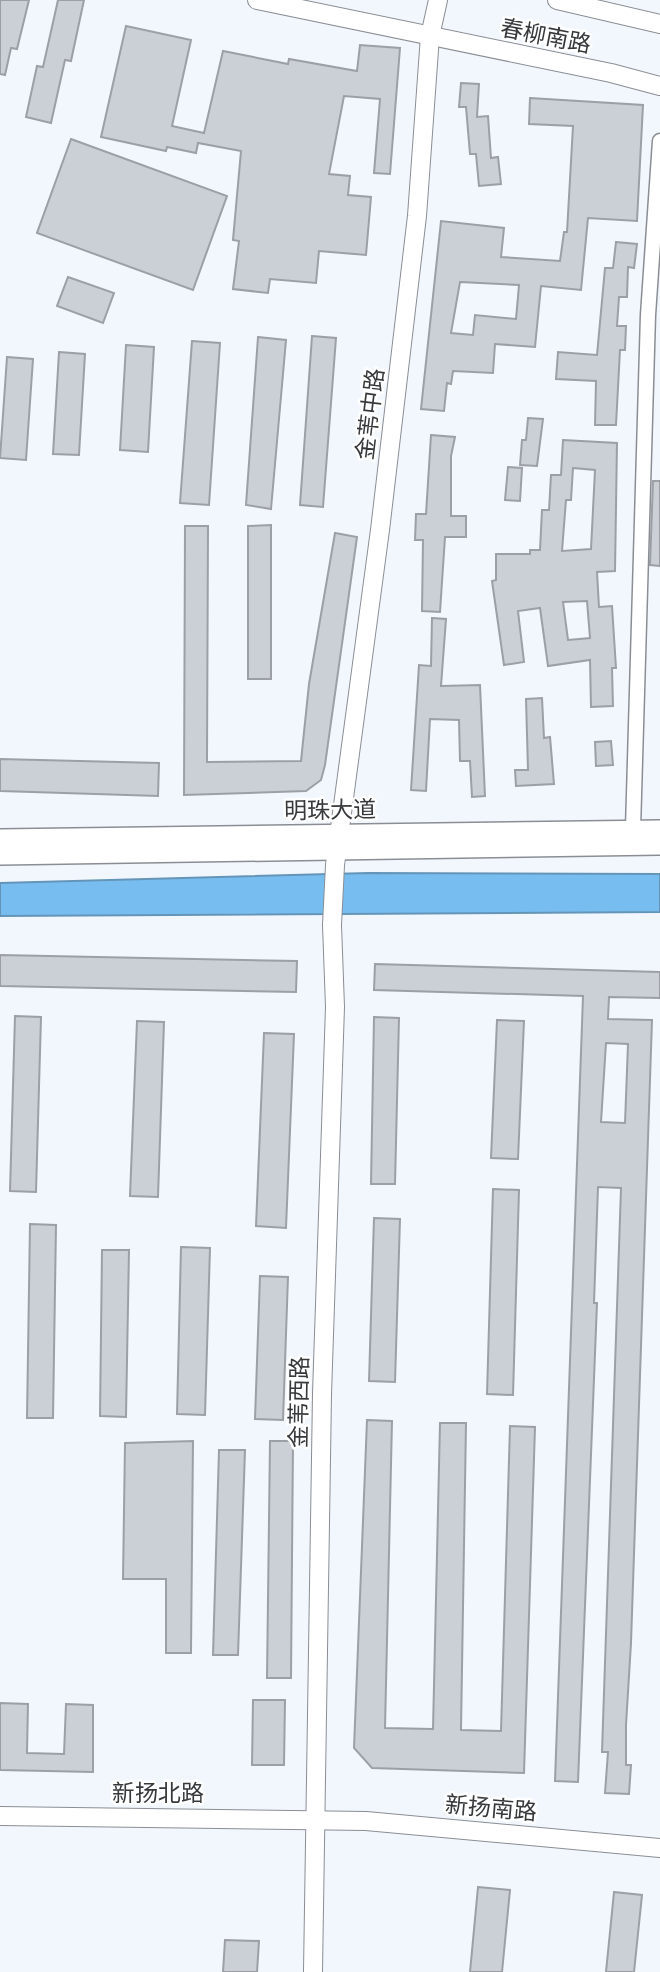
<svg xmlns="http://www.w3.org/2000/svg" width="660" height="1972" viewBox="0 0 660 1972" font-family="Manrope,'Noto Sans SC',sans-serif">
<style>
.water{fill:#78bdef;stroke:#6495b9;stroke-width:2}
.building{fill:#cbcfd6;stroke:#9ca0a5;stroke-width:2;fill-rule:evenodd}
.lines{fill:none;stroke-linecap:round;stroke-linejoin:round}
.minor-casing{stroke:#8a8e94;stroke-width:17}
.tertiary-casing{stroke:#8a8e94;stroke-width:20}
.secondary-casing{stroke:#8a8e94;stroke-width:22}
.minor{stroke:#fff;stroke-width:14}
.tertiary{stroke:#fff;stroke-width:18}
.secondary{stroke:#fff;stroke-width:19}
.labels{text-anchor:middle;dominant-baseline:central;stroke-width:5;stroke-linejoin:round;paint-order:stroke}
.street-label{font-size:23px;fill:#36383a;stroke:#fff}
</style>
<rect width="100%" height="100%" fill="#f2f7fd"/>
<!-- water -->
<polygon class="water" points="368,873 660,874 660,912 0,916 0,883"/>
<!-- building -->
<g class="building">
<polygon points="0,0 29,0 17,49 11,48 5,75 0,74"/>
<polygon points="58,0 84,0 71,61 65,60 51,123 26,117 37,66 43,67"/>
<polygon points="126,26 191,40 172,126 204,133 223,51 288,64 289,59 357,71 360,45 400,48 390,174 374,173 380,99 344,96 329,174 350,176 348,195 371,197 366,255 319,251 316,283 270,279 268,293 233,289 239,241 233,240 241,151 198,143 196,153 167,147 166,151 101,137"/>
<polygon points="461,83 479,84 477,117 488,116 491,158 498,157 501,184 479,186 476,154 470,154 466,107 459,107"/>
<path d="M530,98L643,105L637,221L588,218L581,290L541,286L535,347L495,344L493,373L453,371L451,384L447,383L444,411L421,409L441,221L504,228L501,257L560,261L564,232H567L573,126L529,124ZM460,282L519,285L516,319L475,315L473,335L451,333Z"/>
<polygon points="71,139 227,196 193,290 37,233"/>
<polygon points="616,242 637,244 634,268 628,267 627,297 619,297 617,326 626,326 625,350 620,350 616,425 595,425 596,381 556,379 558,352 597,355 605,268 613,268"/>
<polygon points="68,277 114,293 103,323 57,306"/>
<polygon points="312,336 336,338 323,507 300,505"/>
<polygon points="258,337 286,340 271,509 246,505"/>
<polygon points="192,341 220,343 209,505 180,503"/>
<polygon points="126,345 154,347 148,452 120,450"/>
<polygon points="59,352 85,354 79,455 53,454"/>
<polygon points="7,357 33,359 26,460 0,458"/>
<polygon points="528,418 543,419 537,466 520,465 522,440 526,440"/>
<polygon points="431,435 455,437 451,456 451,516 466,516 466,537 445,537 440,612 422,611 423,540 415,540 416,514 426,514"/>
<path d="M563,440L617,443L615,571L597,572L599,607L612,606L616,668H612L613,706L591,707L590,660L548,666L540,608L518,611L524,662L504,665L492,581L496,580V554H530V550H540L542,510H549L551,475H561ZM573,468L595,470L591,549L562,551L566,500H571ZM587,601L590,638L568,640L563,602Z"/>
<polygon points="508,467 522,468 520,501 505,500"/>
<polygon points="653,481 660,481 660,566 650,565"/>
<polygon points="271,525 271,679 248,679 248,526"/>
<polygon points="185,526 208,526 207,762 301,761 309,684 335,533 357,537 325,765 321,780 306,791 184,795"/>
<polygon points="432,618 446,619 441,686 480,685 485,796 472,797 470,761 460,761 459,720 430,719 426,791 411,790 419,665 431,666"/>
<polygon points="542,698 544,738 550,737 554,784 516,786 515,770 528,770 526,699"/>
<polygon points="611,741 613,765 596,766 595,742"/>
<polygon points="0,759 159,763 158,796 0,791"/>
<polygon points="0,955 297,961 296,992 0,986"/>
<path d="M375,964L660,972V998L609,997L608,1019L652,1020L631,1643L626,1725V1765H631L629,1794L605,1793L608,1752H602L621,1188L598,1187L594,1303H597L578,1782L555,1781L583,996L374,990ZM606,1043L628,1044L625,1123L601,1122Z"/>
<polygon points="15,1016 41,1017 36,1192 10,1191"/>
<polygon points="374,1017 399,1018 395,1184 371,1184"/>
<polygon points="497,1020 524,1021 518,1159 491,1158"/>
<polygon points="137,1021 164,1022 158,1197 130,1196"/>
<polygon points="264,1033 294,1034 286,1228 256,1226"/>
<polygon points="493,1189 519,1190 513,1395 487,1394"/>
<polygon points="374,1218 400,1219 395,1382 369,1381"/>
<polygon points="30,1224 56,1225 53,1418 27,1418"/>
<polygon points="181,1247 210,1248 205,1415 177,1414"/>
<polygon points="102,1250 129,1250 126,1417 100,1416"/>
<polygon points="260,1276 288,1277 283,1420 255,1419"/>
<polygon points="367,1420 392,1421 385,1728 433,1729 440,1423 466,1423 461,1730 501,1731 510,1426 535,1427 524,1773 372,1768 354,1748"/>
<polygon points="193,1441 191,1653 166,1653 166,1579 123,1579 125,1443"/>
<polygon points="270,1441 293,1441 291,1678 267,1678"/>
<polygon points="219,1450 245,1450 238,1655 213,1655"/>
<polygon points="253,1700 285,1700 284,1765 252,1765"/>
<polygon points="0,1703 28,1704 27,1753 64,1754 66,1704 93,1705 93,1772 0,1770"/>
<polygon points="478,1887 510,1890 502,1972 470,1972"/>
<polygon points="614,1892 642,1895 634,1972 606,1972"/>
<polygon points="225,1940 259,1941 257,1972 223,1972"/>
</g>
<g class="lines">
<defs>
<polyline id="minor" points="633,829 648,315 660,141"/>
<g id="tertiary">
<polyline points="257,0 611,73 660,86"/>
<polyline points="557,0 660,24"/>
<polyline points="0,1816 366,1821 660,1848"/>
<polyline points="313,1972 322,1394 335,1007 332,925 335,865 380,530 417,216 430,36 438,0"/>
</g>
<g id="secondary">
<polyline points="0,839 660,830"/>
<polyline points="0,855 660,845"/>
</g>
</defs>
<!-- minor casing -->
<use href="#minor" class="minor-casing"/>
<!-- tertiary casing -->
<use href="#tertiary" class="tertiary-casing"/>
<!-- secondary casing -->
<use href="#secondary" class="secondary-casing"/>
<!-- minor -->
<use href="#minor" class="minor"/>
<!-- tertiary -->
<use href="#tertiary" class="tertiary"/>
<!-- secondary -->
<use href="#secondary" class="secondary"/>
</g>
<g class="labels">
<!-- street labels -->
<g class="street-label">
<text transform="translate(546 35) rotate(11)">春柳南路</text>
<text transform="translate(369 414) rotate(-83)">金苇中路</text>
<text transform="translate(330 809) rotate(-1)">明珠大道</text>
<text transform="translate(298 1402) rotate(-89)">金苇西路</text>
<text x="158" y="1792">新扬北路</text>
<text transform="translate(491 1807) rotate(5)">新扬南路</text>
</g>
</g>
</svg>
